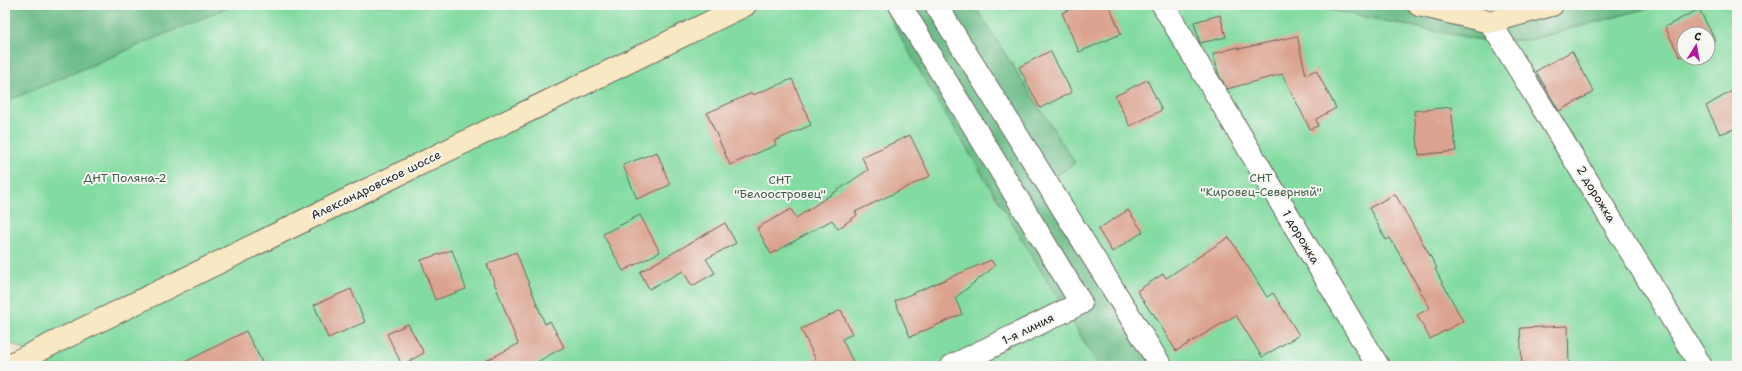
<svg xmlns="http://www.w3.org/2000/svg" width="1742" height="371" viewBox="0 0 1742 371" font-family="'Shantell Sans',sans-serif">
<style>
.green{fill:#82dba0;stroke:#4f7c5e;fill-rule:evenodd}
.forest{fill:#69bb86;stroke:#426c51}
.building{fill:#dba38f}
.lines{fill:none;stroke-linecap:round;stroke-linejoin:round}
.street-casing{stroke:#66625a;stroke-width:24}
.secondary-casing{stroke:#66625a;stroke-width:24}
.street{stroke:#fff;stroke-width:22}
.secondary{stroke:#f8e8c3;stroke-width:22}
.labels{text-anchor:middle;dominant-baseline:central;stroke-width:4;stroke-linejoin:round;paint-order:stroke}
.park-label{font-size:12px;fill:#405f4a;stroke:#f6f6f2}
.street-label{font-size:12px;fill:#1c1c1c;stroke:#f6f6f2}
</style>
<rect width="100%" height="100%" fill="#f6f6f2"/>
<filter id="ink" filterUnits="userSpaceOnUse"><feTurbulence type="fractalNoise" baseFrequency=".025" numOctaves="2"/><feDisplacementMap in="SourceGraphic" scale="8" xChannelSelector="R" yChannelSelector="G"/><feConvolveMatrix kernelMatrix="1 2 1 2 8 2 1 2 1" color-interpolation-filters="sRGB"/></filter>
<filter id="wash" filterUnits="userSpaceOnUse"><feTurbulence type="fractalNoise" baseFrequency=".012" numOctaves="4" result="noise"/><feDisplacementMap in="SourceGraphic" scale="16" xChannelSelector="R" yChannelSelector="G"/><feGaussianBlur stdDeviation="0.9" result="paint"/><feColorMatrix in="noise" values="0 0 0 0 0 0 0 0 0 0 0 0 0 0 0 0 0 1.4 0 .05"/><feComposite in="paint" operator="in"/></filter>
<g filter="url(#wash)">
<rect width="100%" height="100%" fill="#f0e5cd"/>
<!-- green -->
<g class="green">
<polygon points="233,5 883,5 922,75 1099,366 6,366 31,354 5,340 5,102"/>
<path d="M974,5H1304L1481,40H1529L1659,5H1737V366H1161L1046,183L1075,163ZM1684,34H1708V58H1684Z"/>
</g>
<!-- forest -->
<g class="forest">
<polygon points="5,5 233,5 5,102"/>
<polygon points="883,5 974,5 1075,163 1046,182 1161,366 1099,366 922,75"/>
<polygon points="1304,5 1419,5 1480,19 1552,5 1659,5 1529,40 1481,40"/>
</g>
<g id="blocks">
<!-- building -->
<g class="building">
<polygon points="1079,5 1109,5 1121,34 1079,52 1062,13"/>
<polygon points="1699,9 1715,40 1708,43 1708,34 1684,34 1684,55 1680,57 1665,27"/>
<polygon points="1220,15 1226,37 1200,43 1194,22"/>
<polygon points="1297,36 1306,75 1316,70 1336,108 1316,119 1318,126 1310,129 1282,74 1227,89 1219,75 1213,54 1238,47 1239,49"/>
<polygon points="1050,51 1072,92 1040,108 1019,67"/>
<polygon points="1572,51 1594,92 1559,111 1536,71"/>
<polygon points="792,79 811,125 774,141 776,145 730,165 707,113 752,93 753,95"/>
<polygon points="1147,80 1162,110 1130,126 1115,96"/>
<polygon points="1737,88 1737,128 1720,134 1706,106"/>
<polygon points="1451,107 1456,151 1419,155 1414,111"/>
<polygon points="910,135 930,176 855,212 857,215 838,229 832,220 771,254 757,228 791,209 796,218 868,170 862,157"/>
<polygon points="657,152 670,185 637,199 623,165"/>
<polygon points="1395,194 1437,268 1435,269 1463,321 1430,339 1417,315 1430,308 1390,238 1386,240 1369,208"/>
<polygon points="1128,210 1143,232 1112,252 1098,229"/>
<polygon points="640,215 660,252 623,271 603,234"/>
<polygon points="725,223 736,243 706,259 715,273 692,286 683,271 649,289 640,272"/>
<polygon points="1229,237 1267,297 1273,293 1299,335 1262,357 1236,315 1176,351 1153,313 1152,314 1137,291 1163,274 1166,278"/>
<polygon points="452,250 466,289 435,300 421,260"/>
<polygon points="516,252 545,324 550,321 564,347 530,366 476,366 518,344 487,264"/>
<polygon points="991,260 995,266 955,298 962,314 910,337 895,301"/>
<polygon points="351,289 365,322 328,338 314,305"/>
<polygon points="841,310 852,334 842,339 855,366 819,366 801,329"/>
<polygon points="408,324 424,353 402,365 387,334"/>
<polygon points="1568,326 1569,366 1522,366 1520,328"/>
<polygon points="246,331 264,366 177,366"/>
</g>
</g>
</g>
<g filter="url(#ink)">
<use href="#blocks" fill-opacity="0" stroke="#66625a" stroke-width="1"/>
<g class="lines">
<defs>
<g id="street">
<polyline points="900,5 1081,303 952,366"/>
<polyline points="936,5 1161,366"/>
<polyline points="1163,5 1378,366"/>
<polyline points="1490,22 1701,366"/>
</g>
<g id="secondary">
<polyline points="1419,5 1490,22 1552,5"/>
<polyline points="7,366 745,5"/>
</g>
</defs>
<!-- street casing -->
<use href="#street" class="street-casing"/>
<!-- secondary casing -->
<use href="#secondary" class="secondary-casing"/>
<!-- street -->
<use href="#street" class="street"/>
<!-- secondary -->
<use href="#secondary" class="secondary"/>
</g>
</g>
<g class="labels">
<!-- park labels -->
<g class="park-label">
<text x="125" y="178">ДНТ Поляна-2</text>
<text x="1261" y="178">СНТ<tspan x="1261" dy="14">"Кировец-Северный"</tspan></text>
<text x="780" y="180">СНТ<tspan x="780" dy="14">"Белоостровец"</tspan></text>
</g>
<!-- street labels -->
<g class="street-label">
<text transform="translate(376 185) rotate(-26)">Александровское шоссе</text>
<text transform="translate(1596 194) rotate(59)">2 дорожка</text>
<text transform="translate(1301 237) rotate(59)">1 дорожка</text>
<text transform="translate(1028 329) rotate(-26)">1-я линия</text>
</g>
</g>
<!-- margin -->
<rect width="1742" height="371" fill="none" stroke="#f6f6f2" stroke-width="20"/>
<!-- north arrow -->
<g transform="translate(1696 46) rotate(11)"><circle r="19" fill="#f6f6f2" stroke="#9f9f9c"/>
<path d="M0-3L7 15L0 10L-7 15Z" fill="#b5179e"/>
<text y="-6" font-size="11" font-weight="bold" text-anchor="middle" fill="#1c1c1c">С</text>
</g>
</svg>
